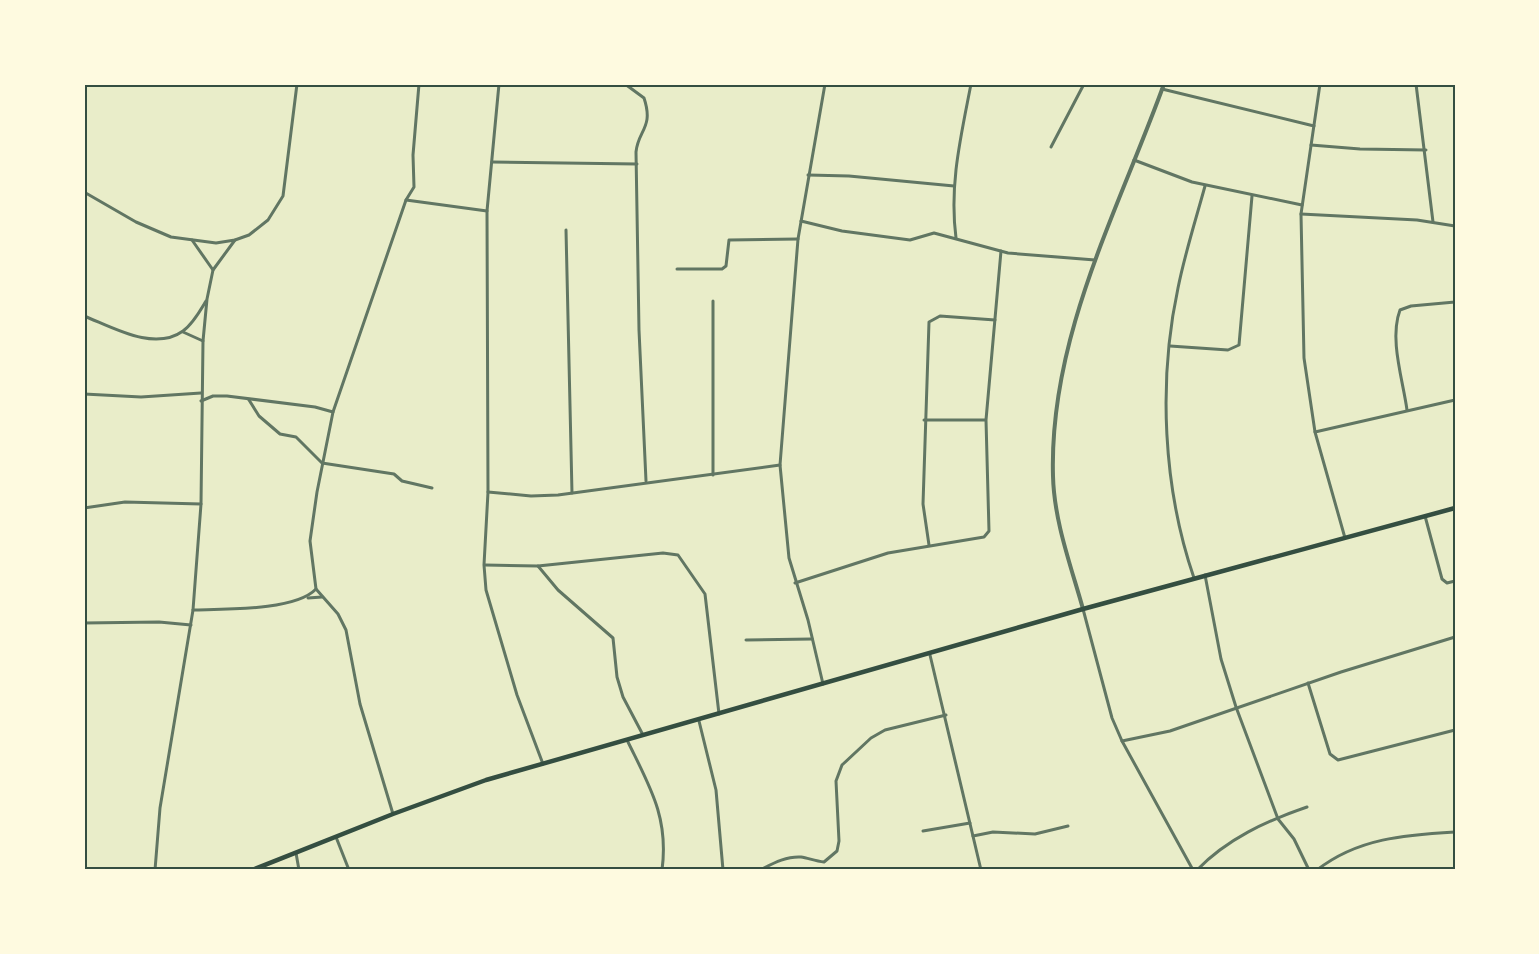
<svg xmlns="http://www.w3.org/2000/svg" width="1539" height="954" viewBox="0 0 1539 954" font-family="'IBM Plex Sans',sans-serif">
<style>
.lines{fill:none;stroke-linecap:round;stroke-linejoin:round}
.minor{stroke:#617663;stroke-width:3}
.tertiary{stroke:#617663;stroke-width:4}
.secondary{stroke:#344e41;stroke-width:4.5}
.neatline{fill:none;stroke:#344e41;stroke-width:2}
</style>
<rect width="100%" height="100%" fill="#e9edc9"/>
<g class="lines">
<!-- minor -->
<g class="minor">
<polyline points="499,84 487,211 488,492 484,565 486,590 517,695 543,764"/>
<path d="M625,84L644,98C654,128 638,130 636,152L639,330L646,481"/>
<polyline points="1320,84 1301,214 1304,358 1315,432 1345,538"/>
<polyline points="1416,84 1433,222"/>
<polyline points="1162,89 1314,126"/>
<polyline points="1311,145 1360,149 1426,150"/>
<polyline points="1051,147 1084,84"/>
<polyline points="1134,160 1192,182 1302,205"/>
<polyline points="492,162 637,164"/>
<polyline points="808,175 849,176 954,186"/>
<polyline points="84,192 136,222 171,237 216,243 235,240 249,235 268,220 283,196 297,84"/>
<polyline points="406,200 414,187 413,155 419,84"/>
<polyline points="1301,214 1417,220 1455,226"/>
<polyline points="801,221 842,231 910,240 934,233 1008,253 1095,260"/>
<polyline points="566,230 572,493"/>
<path d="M956,238C949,185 961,136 971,84"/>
<polyline points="192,240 213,270"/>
<polyline points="677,269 722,269 726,266 729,240 798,239"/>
<path d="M84,316C112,327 154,352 183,331C193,324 200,311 206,301"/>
<polyline points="183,332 203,341"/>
<polyline points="1170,346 1228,350 1239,345 1252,196"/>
<polyline points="84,394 141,397 201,393"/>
<polyline points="249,400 259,416 280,434 296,437 322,463 394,474 402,481 432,488"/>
<polyline points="201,401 213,396 227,396 315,407 333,412"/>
<path d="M1407,410C1403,380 1389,339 1400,310L1411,306L1455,302"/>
<polyline points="924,420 985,420"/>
<polyline points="1315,432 1455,400"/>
<polyline points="713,475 713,301"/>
<polyline points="488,492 531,496 558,495 780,465"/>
<polyline points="84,508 125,502 201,504"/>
<polyline points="1425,516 1442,579 1447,583 1455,581"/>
<polyline points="929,545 923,504 929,322 940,316 995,320"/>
<polyline points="485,565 538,566 663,553 678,555 705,594 719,714"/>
<polyline points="538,566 558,590 613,638 617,677 623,697 643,735"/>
<polyline points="1205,575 1221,659 1236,707 1278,819 1294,839 1309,870"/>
<path d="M1194,578C1163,488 1158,381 1178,288C1185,253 1196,219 1205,186"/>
<polyline points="795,583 888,553 984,537 989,531 986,420 1001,251"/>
<polyline points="308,598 322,597"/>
<polyline points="1083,609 1112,718 1122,741 1193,870"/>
<path d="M193,610C224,609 295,611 316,589"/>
<polyline points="84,623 159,622 191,625"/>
<polyline points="746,640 812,639"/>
<polyline points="930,655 981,870"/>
<polyline points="1308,683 1330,754 1338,760 1455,730"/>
<polyline points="823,684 808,620 789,558 780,465 798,239 825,84"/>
<polyline points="699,721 716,790 723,870"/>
<polyline points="1122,741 1170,731 1341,672 1455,637"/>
<path d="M628,742C650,787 669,818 662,870"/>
<polyline points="393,814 360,704 346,630 338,614 316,589 310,541 317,492 333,412 406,200 487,211"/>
<polyline points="923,831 970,823"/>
<polyline points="973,836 993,832 1035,834 1068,826"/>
<polyline points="336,837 349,870"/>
<polyline points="296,853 299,870"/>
<polyline points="155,870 160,808 193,610 201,504 203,341 207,299 213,270 235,240"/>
<path d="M760,870C772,864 786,856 801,857C808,858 815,861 824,862L837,851L839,841L836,781L842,765L871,738L885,730L946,715"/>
<path d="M1197,870C1227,839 1266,821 1307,807"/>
<path d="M1317,870C1358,838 1405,835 1455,832"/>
</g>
<!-- tertiary -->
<path class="tertiary" d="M1083,609C1071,566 1054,521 1053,476C1049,337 1118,211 1164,84"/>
<!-- secondary -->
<polyline class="secondary" points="252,870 393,814 486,780 1083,609 1455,508"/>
</g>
<!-- border -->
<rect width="1539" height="954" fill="none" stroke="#fefae0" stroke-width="171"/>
<rect x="86" y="86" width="1368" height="782" class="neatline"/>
</svg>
